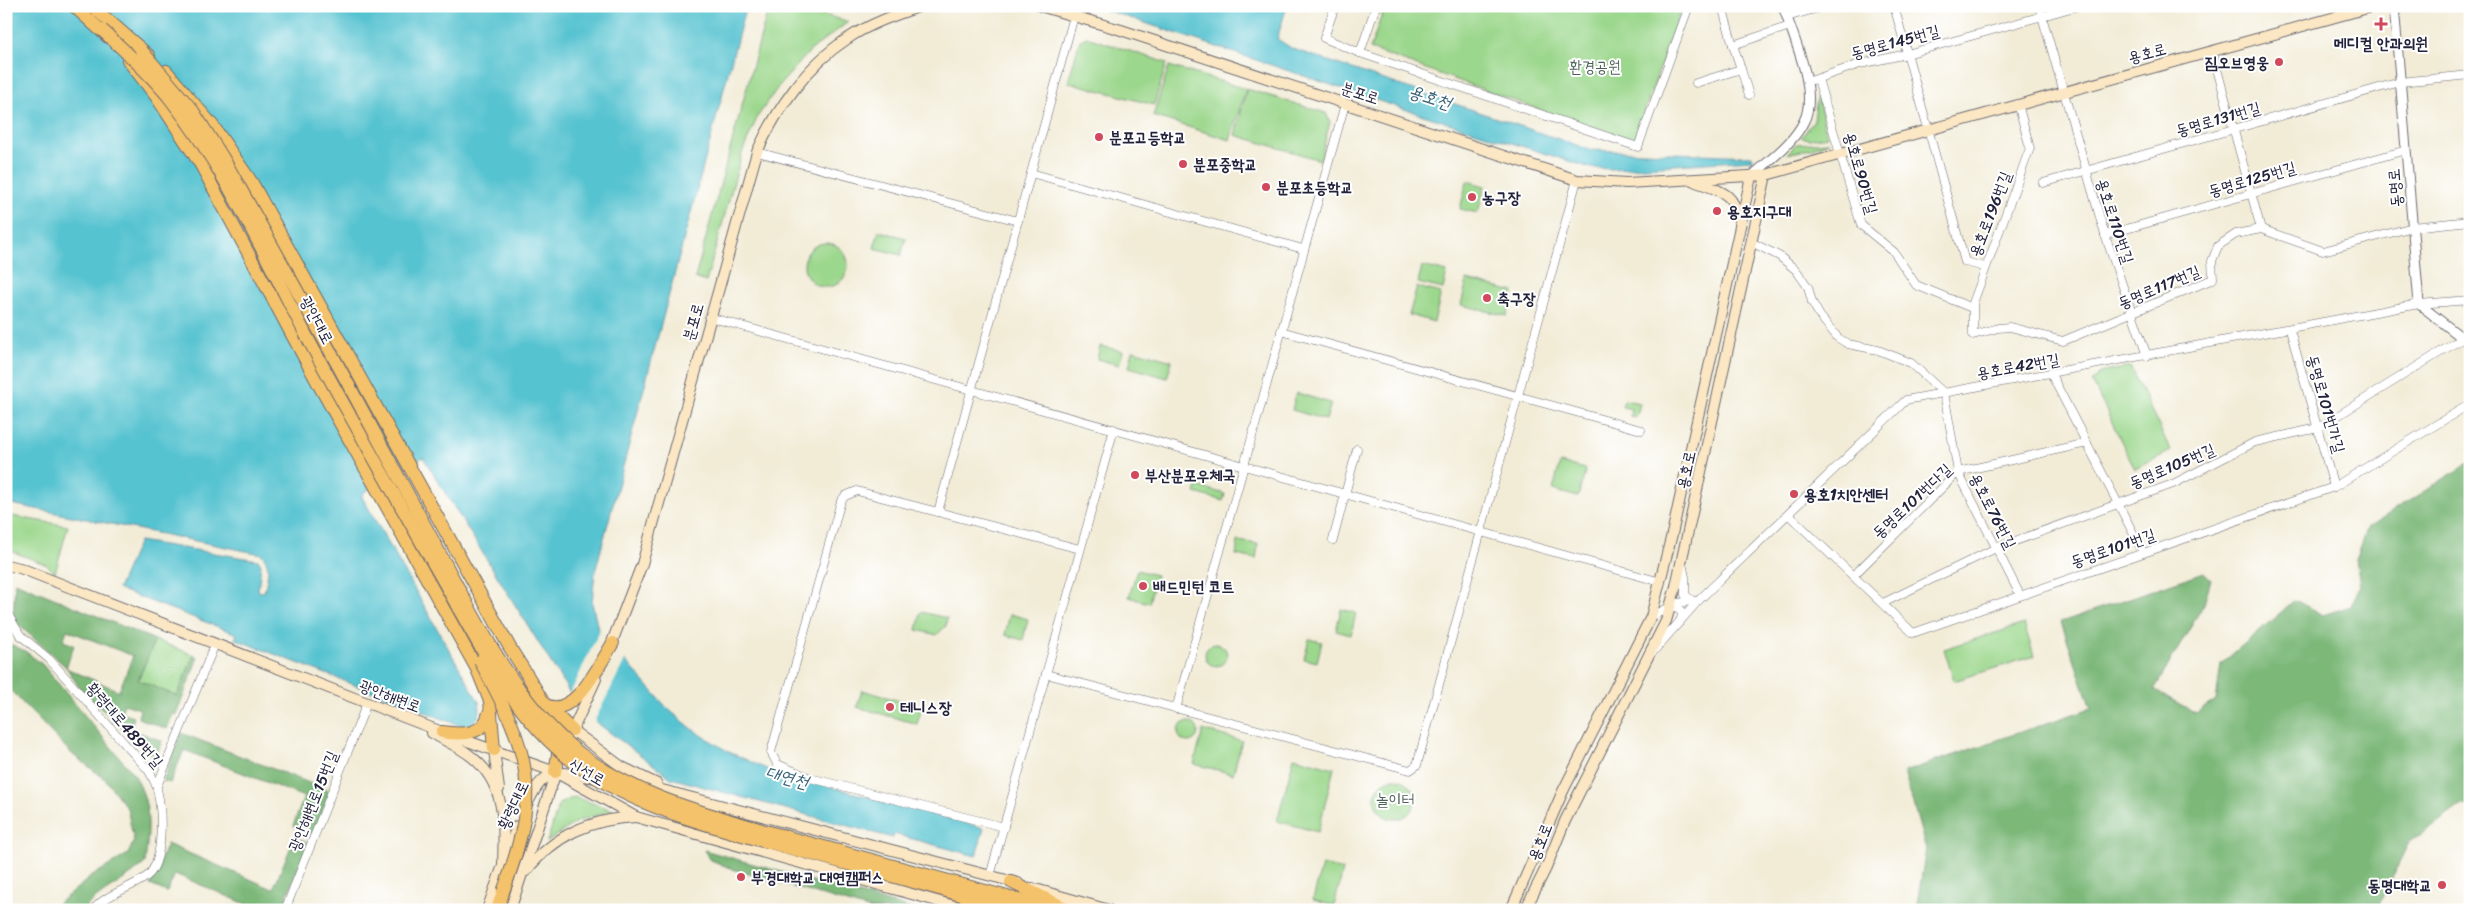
<svg xmlns="http://www.w3.org/2000/svg" width="2476" height="916" viewBox="0 0 2476 916" font-family="Sriracha,'Poor Story',sans-serif">
<style>
.green{fill:#9bd78c;stroke:#5e7c64}
.forest{fill:#7cb878;stroke:#4f6d5a;fill-rule:evenodd}
.water{fill:#57c3d0;stroke:#3c7286}
.pier{fill:#f2ecd7}
.lines{fill:none;stroke-linecap:round;stroke-linejoin:round}
.minor-casing{stroke:#6b6972;stroke-width:9}
.tertiary-casing{stroke:#6b6972;stroke-width:11}
.secondary-casing{stroke:#6b6972;stroke-width:12}
.trunk-casing{stroke:#6b6972;stroke-width:14}
.minor{stroke:#fff;stroke-width:8}
.tertiary{stroke:#fff;stroke-width:9}
.secondary{stroke:#fbe7c3;stroke-width:10}
.trunk{stroke:#f4c26a;stroke-width:12}
.trunk-bridge-casing{stroke:#6b6972;stroke-width:14;stroke-linecap:butt}
.trunk-bridge{stroke:#f4c26a;stroke-width:12}
.poi-dot{fill:#d1495b;stroke:#fff;stroke-width:2}
.labels{text-anchor:middle;dominant-baseline:central;stroke-width:4;stroke-linejoin:round;paint-order:stroke}
.street-label{font-size:16px;fill:#22223b;stroke:#fff}
.poi-label{font-size:16px;font-weight:bold;fill:#22223b;stroke:#fff;text-anchor:start}
.park-label{font-size:16px;fill:#4c6157;stroke:#fff}
.water-label{font-size:18px;font-style:italic;fill:#376277;stroke:#fff}
</style>
<rect width="100%" height="100%" fill="#fff"/>
<filter id="ink" filterUnits="userSpaceOnUse"><feTurbulence type="fractalNoise" baseFrequency=".02" numOctaves="2"/><feDisplacementMap in="SourceGraphic" scale="10" xChannelSelector="R" yChannelSelector="G"/><feConvolveMatrix kernelMatrix="1 2 1 2 8 2 1 2 1" color-interpolation-filters="sRGB"/></filter>
<filter id="wash" filterUnits="userSpaceOnUse"><feTurbulence type="fractalNoise" baseFrequency=".0096" numOctaves="4" result="noise"/><feDisplacementMap in="SourceGraphic" scale="20" xChannelSelector="R" yChannelSelector="G"/><feGaussianBlur stdDeviation="1.12" result="paint"/><feColorMatrix in="noise" values="0 0 0 0 0 0 0 0 0 0 0 0 0 0 0 0 0 1.4 0 .05"/><feComposite in="paint" operator="in"/></filter>
<g filter="url(#wash)">
<rect width="100%" height="100%" fill="#f2ecd7"/>
<!-- green -->
<g class="green">
<polygon points="769,6 796,6 848,22 810,51 778,87 758,116 742,153 706,282 695,278"/>
<polygon points="1385,6 1682,6 1633,143 1370,49"/>
<polygon points="1087,37 1167,63 1154,105 1068,82 1080,40"/>
<polygon points="1169,66 1246,89 1230,140 1153,116"/>
<polygon points="1247,89 1326,113 1330,122 1320,160 1235,135"/>
<polygon points="1817,95 1827,136 1810,139 1801,137 1814,121"/>
<polygon points="1829,142 1810,149 1787,154 1796,144"/>
<polygon points="1467,181 1485,186 1478,213 1460,209"/>
<polygon points="879,231 906,238 901,255 874,248"/>
<circle cx="826" cy="265" r="22"/>
<polygon points="1422,266 1447,272 1443,289 1418,283"/>
<polygon points="1467,280 1514,292 1507,316 1461,305"/>
<polygon points="1417,287 1441,293 1434,322 1409,315"/>
<polygon points="1100,346 1123,351 1119,365 1097,359"/>
<polygon points="1133,350 1172,361 1167,378 1129,367"/>
<polygon points="2130,367 2171,451 2135,469 2092,382 2100,373"/>
<polygon points="1296,393 1331,403 1326,420 1292,410"/>
<polygon points="1624,400 1640,403 1637,417 1630,416 1631,409 1622,407"/>
<polygon points="1560,463 1586,469 1578,497 1553,490"/>
<polygon points="1197,486 1225,494 1223,501 1195,493"/>
<polygon points="6,515 68,526 55,573 47,565 6,549"/>
<polygon points="1238,541 1258,544 1256,559 1236,555"/>
<polygon points="1137,570 1156,575 1149,603 1129,597"/>
<polygon points="1341,609 1356,613 1351,635 1336,631"/>
<polygon points="921,612 947,618 946,626 937,635 917,630"/>
<polygon points="1010,614 1028,619 1023,640 1005,635"/>
<polygon points="2024,624 2034,656 1954,681 1944,649"/>
<polygon points="1309,639 1322,642 1317,662 1304,659"/>
<polygon points="155,640 194,655 177,697 138,680"/>
<circle cx="1216" cy="655" r="11"/>
<polygon points="862,690 922,707 917,724 857,707"/>
<circle cx="1188" cy="732" r="10"/>
<polygon points="1203,730 1242,741 1233,774 1194,764"/>
<polygon points="1294,757 1334,768 1318,832 1277,821"/>
<circle cx="1395" cy="799" r="20"/>
<polygon points="574,797 613,810 576,822 547,842 559,804"/>
<polygon points="1322,865 1343,870 1334,906 1313,900"/>
</g>
<!-- forest -->
<g class="forest">
<polygon points="2470,462 2470,806 2460,806 2409,843 2377,908 2373,910 1916,910 1926,849 1904,772 2091,708 2061,622 2204,572 2211,579 2204,604 2154,690 2196,713 2216,700 2221,664 2295,600 2323,615 2351,606 2360,586 2356,559 2368,527"/>
<path d="M15,582L155,640L138,680L177,696L194,655L198,657L176,715L173,714L167,729L138,718L140,709L124,704L121,713L134,717L130,729L162,741L155,758L81,690L66,667L13,620ZM67,630L133,656L119,691L66,668L74,645L63,641Z"/>
<path d="M6,642L25,651L42,664L135,776C152,806 149,830 145,863C126,881 101,890 83,910H50L92,876L128,854L134,841L127,808L105,779L72,754L12,692L6,690Z"/>
<polygon points="181,733 330,791 313,834 293,826 304,797 184,750 170,783 163,781"/>
<polygon points="295,837 309,843 281,910 260,910 175,874 167,892 150,885 167,844 273,889"/>
<polygon points="704,850 915,910 871,910 732,869 709,859"/>
</g>
<!-- water -->
<g class="water">
<path d="M6,6H746L595,572L592,603L598,629L668,709L695,731L729,752L769,770L984,828L976,856L894,834L893,838L671,778L581,711L423,457L363,493L362,497L479,702C482,716 477,722 464,727L235,639L237,634L118,589L139,541L258,560L261,565L258,591L264,592C267,579 272,563 261,554L6,503Z"/>
<polygon points="1094,6 1287,6 1277,39 1293,49 1591,150 1752,156 1752,160 1612,169 1591,168 1388,104"/>
</g>
<!-- pier -->
<polygon class="pier" points="600,630 626,658 595,720 595,725 576,709 567,695 570,694"/>
</g>
<g filter="url(#ink)">
<g class="lines">
<defs>
<g id="minor">
<polyline points="1335,6 1324,38 1360,53"/>
<polyline points="1376,6 1360,53 1638,147 1689,6"/>
<polyline points="1722,6 1733,45"/>
<polyline points="1894,6 1965,262 1985,267"/>
<polyline points="2039,6 2105,235 2147,356"/>
<polyline points="1787,17 1825,6"/>
<polyline points="2212,51 2261,229"/>
<polyline points="1741,69 1749,95"/>
<polyline points="1818,79 1861,225 1894,252 1916,285 1972,308"/>
<polyline points="1813,80 1860,64 1907,54 2078,6"/>
<polyline points="1696,83 1741,69 1733,45 1790,26"/>
<polyline points="2018,104 2030,148 1973,303 1973,335 1998,328 2010,327 2063,341 2213,279 2212,261 2218,246 2236,234 2261,229 2323,251 2413,227 2470,221"/>
<polyline points="757,152 1018,221"/>
<polyline points="1031,173 1303,249"/>
<polyline points="2043,183 2400,82 2470,75"/>
<polyline points="2105,235 2406,150"/>
<polyline points="1751,242 1779,256 1796,270 1808,287 1812,302 1820,316 1838,338 1848,344 1878,350 1911,363 1944,393 1958,472 2020,595"/>
<polyline points="709,317 1661,582"/>
<polyline points="2290,330 2334,487"/>
<polyline points="1281,331 1641,430"/>
<polyline points="2051,374 2143,552"/>
<polyline points="938,512 1074,16"/>
<polyline points="1789,515 1913,633 2334,487 2470,404"/>
<polyline points="1333,540 1357,449"/>
<polyline points="1682,563 1685,577 1685,595 1693,601 1698,601"/>
<polyline points="1853,576 1958,472 2087,443"/>
<polyline points="1883,603 1996,548 2173,484 2255,442 2318,428 2463,338"/>
<polyline points="1671,606 1680,609 1682,615 1680,622"/>
<path d="M6,611L20,635L49,659L149,771C152,777 156,783 157,789C162,809 165,864 146,877C129,889 106,894 93,910"/>
<polyline points="1651,617 1677,603 1693,601"/>
<polyline points="1651,654 1698,601 1906,400 2419,304 2470,300"/>
<polyline points="1046,674 1410,770 1417,765 1577,180"/>
<polyline points="1176,709 1345,104"/>
<polyline points="157,786 215,644"/>
<polyline points="1004,827 810,778 777,764 771,752 841,501 845,496 857,491 1080,549"/>
<polyline points="990,876 1114,429"/>
<polyline points="285,910 367,703"/>
</g>
<g id="tertiary">
<polyline points="2394,6 2419,304 2470,344"/>
<path d="M1751,177C1768,161 1794,143 1804,121C1819,91 1793,37 1783,6"/>
</g>
<g id="secondary">
<polyline points="1040,6 1121,30 1577,180 1627,183 1766,175 2375,6"/>
<path d="M1694,181C1719,191 1734,191 1739,221"/>
<polyline points="6,565 20,568 442,732 555,772 636,817 969,910"/>
<path d="M609,650L642,564L757,152C776,110 807,65 847,39C869,24 895,15 921,6"/>
<polyline points="572,730 622,767 657,784"/>
<path d="M432,733C445,741 460,747 472,757C507,785 504,826 503,867"/>
<polyline points="570,736 596,679"/>
<polyline points="494,750 499,789"/>
<polyline points="564,773 596,778"/>
<polyline points="643,785 1018,883"/>
<path d="M526,806C534,791 539,779 555,772"/>
<path d="M526,871C555,835 590,819 636,817"/>
<polyline points="1032,888 1109,910"/>
<polyline points="487,910 517,826"/>
<polyline points="510,910 558,766"/>
<polyline points="1511,910 1563,791 1651,617 1672,534 1751,177"/>
<polyline points="1525,910 1546,868 1565,821 1666,621 1676,586 1766,175"/>
</g>
<g id="trunk">
<polyline points="74,6 108,37"/>
<polyline points="92,6 149,56"/>
<polyline points="128,60 156,96 201,165 319,385 477,669 490,701 494,750"/>
<path d="M166,71L213,126L252,183L509,646C526,675 551,707 558,741C560,750 556,763 555,772"/>
<path d="M544,704C573,722 600,663 613,643"/>
<polyline points="549,708 572,730"/>
<path d="M442,732C461,735 484,736 489,713"/>
<polyline points="769,832 1055,910"/>
<polyline points="767,842 1016,910"/>
<polyline points="1011,882 1069,910"/>
<polyline points="497,910 503,892"/>
</g>
</defs>
<!-- minor casing -->
<use href="#minor" class="minor-casing"/>
<!-- tertiary casing -->
<use href="#tertiary" class="tertiary-casing"/>
<!-- secondary casing -->
<use href="#secondary" class="secondary-casing"/>
<!-- trunk casing -->
<use href="#trunk" class="trunk-casing"/>
<!-- minor -->
<use href="#minor" class="minor"/>
<!-- tertiary -->
<use href="#tertiary" class="tertiary"/>
<!-- secondary -->
<use href="#secondary" class="secondary"/>
<!-- trunk -->
<use href="#trunk" class="trunk"/>
<defs>
<g id="trunk-bridge">
<path d="M102,30C125,51 148,72 168,96C226,169 264,255 307,337C350,417 395,496 440,575C477,640 511,714 572,761C629,805 699,823 767,842"/>
<path d="M141,50L193,111L223,158C291,277 356,399 422,520C464,596 509,698 578,752C635,796 701,812 769,832"/>
<path d="M480,661C532,756 541,789 503,892"/>
</g>
</defs>
<!-- trunk-bridge casing -->
<use href="#trunk-bridge" class="trunk-bridge-casing"/>
<!-- trunk-bridge -->
<use href="#trunk-bridge" class="trunk-bridge"/>
</g>
</g>
<!-- markers -->
<g class="poi-dot">
<path d="M2378.5 16.5h5v5h5v5h-5v5h-5v-5h-5v-5h5z"/>
<circle cx="2279" cy="62" r="5"/>
<circle cx="1099" cy="137" r="5"/>
<circle cx="1183" cy="164" r="5"/>
<circle cx="1266" cy="187" r="5"/>
<circle cx="1472" cy="197" r="5"/>
<circle cx="1717" cy="211" r="5"/>
<circle cx="1487" cy="298" r="5"/>
<circle cx="1135" cy="475" r="5"/>
<circle cx="1794" cy="494" r="5"/>
<circle cx="1143" cy="586" r="5"/>
<circle cx="890" cy="707" r="5"/>
<circle cx="741" cy="877" r="5"/>
<circle cx="2442" cy="885" r="5"/>
</g>
<g class="labels">
<!-- street labels -->
<g class="street-label">
<text transform="translate(1895 42) rotate(-15)">동명로145번길</text>
<text transform="translate(2147 53) rotate(-15)">용호로</text>
<text transform="translate(1360 93) rotate(18)">분포로</text>
<text transform="translate(2218 119) rotate(-16)">동명로131번길</text>
<text transform="translate(1861 173) rotate(74)">용호로90번길</text>
<text transform="translate(2252 179) rotate(-16)">동명로125번길</text>
<text transform="translate(2395 188) rotate(-95)">동명로</text>
<text transform="translate(1990 214) rotate(-69)">용호로196번길</text>
<text transform="translate(2115 221) rotate(72)">용호로110번길</text>
<text transform="translate(2159 287) rotate(-23)">동명로117번길</text>
<text transform="translate(317 320) rotate(62)">광안대로</text>
<text transform="translate(693 322) rotate(-74)">분포로</text>
<text transform="translate(2018 366) rotate(-10)">용호로42번길</text>
<text transform="translate(2326 404) rotate(74)">동명로101번가길</text>
<text transform="translate(2172 466) rotate(-23)">동명로105번길</text>
<text transform="translate(1686 470) rotate(-78)">용호로</text>
<text transform="translate(1912 501) rotate(-43)">동명로101번다길</text>
<text transform="translate(1993 511) rotate(63)">용호로76번길</text>
<text transform="translate(2113 548) rotate(-19)">동명로101번길</text>
<text transform="translate(390 696) rotate(21)">광안해변로</text>
<text transform="translate(125 725) rotate(49)">황령대로489번길</text>
<text transform="translate(587 772) rotate(30)">신선로</text>
<text transform="translate(313 801) rotate(-68)">광안해변로15번길</text>
<text transform="translate(513 805) rotate(-65)">황령대로</text>
<text transform="translate(1540 842) rotate(-68)">용호로</text>
</g>
<!-- poi labels -->
<g class="poi-label">
<text x="2381" y="43" text-anchor="middle">메디컬 안과의원</text>
<text x="2269" y="62" text-anchor="end">짐오브영웅</text>
<text x="1109" y="137">분포고등학교</text>
<text x="1193" y="164">분포중학교</text>
<text x="1276" y="187">분포초등학교</text>
<text x="1482" y="197">농구장</text>
<text x="1727" y="211">용호지구대</text>
<text x="1497" y="298">축구장</text>
<text x="1145" y="475">부산분포우체국</text>
<text x="1804" y="494">용호1치안센터</text>
<text x="1153" y="586">배드민턴 코트</text>
<text x="900" y="707">테니스장</text>
<text x="751" y="877">부경대학교 대연캠퍼스</text>
<text x="2432" y="885" text-anchor="end">동명대학교</text>
</g>
<!-- park labels -->
<g class="park-label">
<text x="1595" y="66">환경공원</text>
<text x="1395" y="799">놀이터</text>
</g>
<!-- water labels -->
<g class="water-label">
<text transform="translate(1430 97) rotate(18)">용호천</text>
<text transform="translate(787 777) rotate(15)">대연천</text>
</g>
</g>
<!-- margin -->
<rect width="2476" height="916" fill="none" stroke="#fff" stroke-width="25"/>
</svg>
